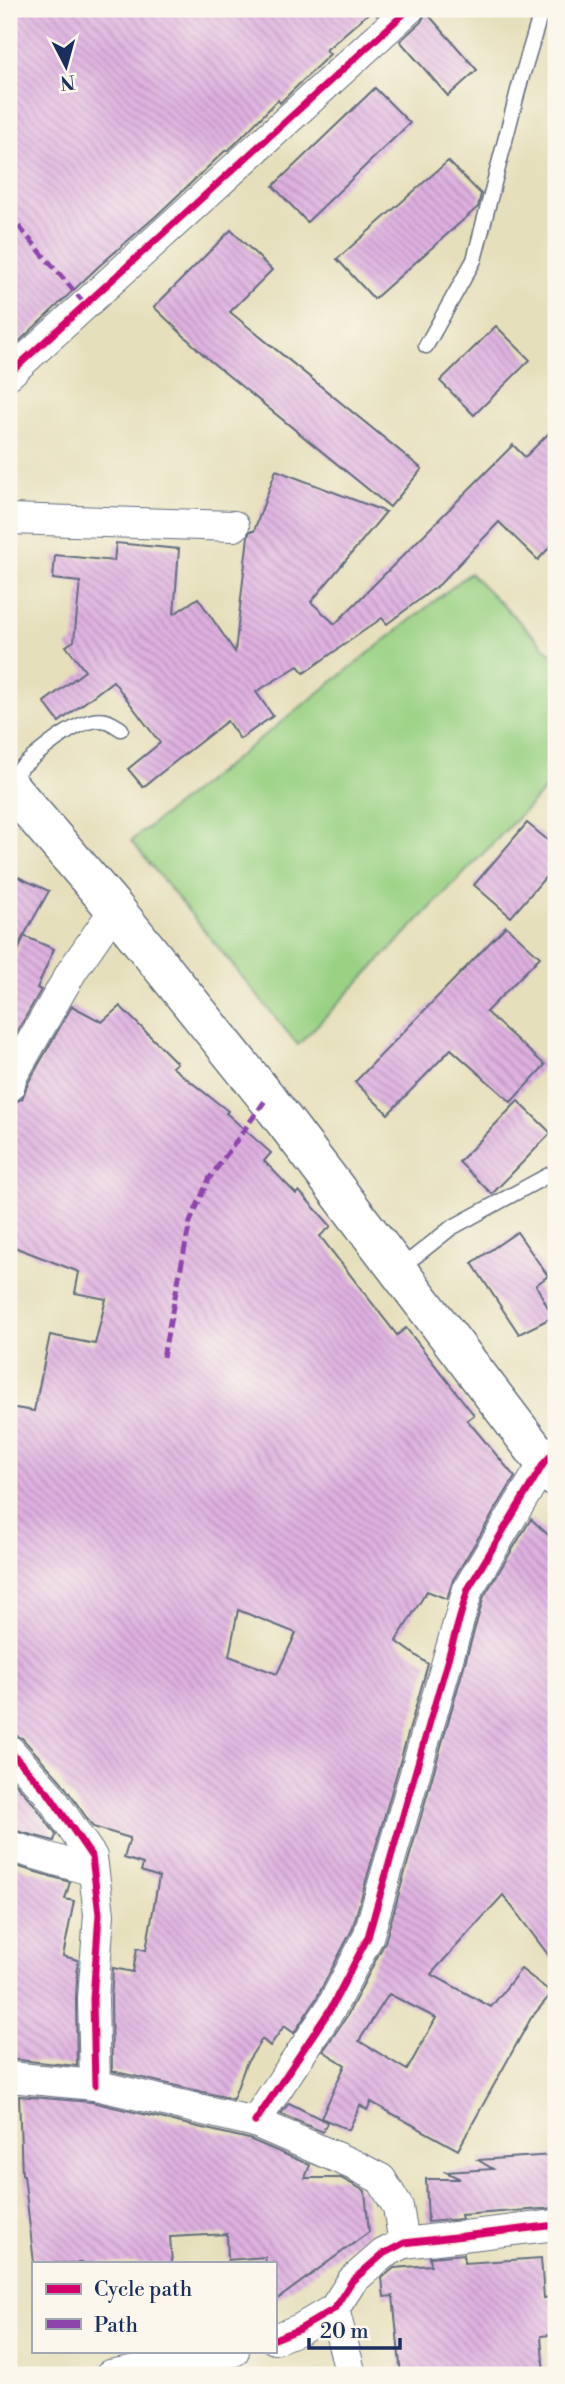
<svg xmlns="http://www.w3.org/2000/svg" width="565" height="2384" viewBox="0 0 565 2384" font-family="'Libre Bodoni',serif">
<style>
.grass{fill:#9ad183;stroke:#5a8070;stroke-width:2}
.building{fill:url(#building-back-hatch);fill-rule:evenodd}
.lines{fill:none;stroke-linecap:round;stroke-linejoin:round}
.lane-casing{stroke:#626d7f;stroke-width:17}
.street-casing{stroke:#626d7f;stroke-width:32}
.secondary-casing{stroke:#626d7f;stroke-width:41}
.lane{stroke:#fff;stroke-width:14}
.street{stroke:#fff;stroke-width:30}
.secondary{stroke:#fff;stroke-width:38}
.quiet{stroke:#8e44ad;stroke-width:5;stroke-dasharray:10 5;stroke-linecap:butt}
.cycleway-casing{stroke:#fbf7ec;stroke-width:11}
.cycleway{stroke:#d6006c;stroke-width:7}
</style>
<defs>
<pattern id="building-back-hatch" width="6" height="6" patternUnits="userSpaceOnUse" patternTransform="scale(1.75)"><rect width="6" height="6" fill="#dfb0e0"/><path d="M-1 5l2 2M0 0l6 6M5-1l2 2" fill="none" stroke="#b490b9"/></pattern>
</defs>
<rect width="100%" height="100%" fill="#fbf7ec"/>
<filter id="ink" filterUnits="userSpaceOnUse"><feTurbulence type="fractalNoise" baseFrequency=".0143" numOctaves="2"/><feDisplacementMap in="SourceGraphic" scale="14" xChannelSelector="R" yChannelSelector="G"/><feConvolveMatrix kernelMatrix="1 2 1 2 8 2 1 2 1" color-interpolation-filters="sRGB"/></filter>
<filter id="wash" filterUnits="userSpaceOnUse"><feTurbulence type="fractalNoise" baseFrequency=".00686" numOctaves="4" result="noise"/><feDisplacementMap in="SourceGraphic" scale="28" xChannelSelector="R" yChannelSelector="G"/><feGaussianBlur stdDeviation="1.57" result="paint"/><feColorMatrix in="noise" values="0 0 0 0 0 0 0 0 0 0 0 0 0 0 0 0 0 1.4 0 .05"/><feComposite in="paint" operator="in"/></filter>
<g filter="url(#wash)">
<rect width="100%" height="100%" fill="#e6dfbb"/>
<!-- grass -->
<polygon class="grass" points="470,573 556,658 556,778 298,1045 131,841"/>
<g id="blocks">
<!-- building -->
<g class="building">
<polygon points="9,9 383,9 377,15 372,10 326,50 330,54 280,103 278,100 234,145 227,151 226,150 156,216 98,267 9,351"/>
<polygon points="426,12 477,70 448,96 400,41 421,22"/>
<polygon points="375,88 410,123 307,222 273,186"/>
<polygon points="448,161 481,194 478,207 374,299 337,259"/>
<polygon points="231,230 272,270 230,312 422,469 390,507 208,359 154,307"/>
<polygon points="496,326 530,360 474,415 440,381"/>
<polygon points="556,426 556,540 538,560 499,522 440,584 387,624 382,618 304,673 298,666 256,692 273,716 240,739 227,721 143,787 128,769 160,743 113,681 59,722 44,702 85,671 66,646 74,641 80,582 53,579 55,555 114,561 116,543 179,549 174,614 198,598 235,652 248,536 250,531 254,531 276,470 386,512 311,602 335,624 513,445 525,457"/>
<polygon points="527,823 556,847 556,865 511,917 474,885"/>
<polygon points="9,873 49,891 9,962"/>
<polygon points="506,926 540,957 486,1012 545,1065 511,1102 451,1049 388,1114 355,1082"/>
<polygon points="24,936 54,949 37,988 41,990 9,1046 9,973"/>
<path d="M72,1006L102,1022L120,1006L177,1063L172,1067L228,1111L226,1113L271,1153L264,1161L296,1194L299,1191L331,1226L320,1236L397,1335L406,1328L474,1415L467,1420L515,1477L453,1580L447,1599L427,1591L396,1641L428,1664L352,1930L316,1999L294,2033L284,2026L270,2046L262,2039L246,2064L233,2099L112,2071L111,1999L113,1968L133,1972L137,1948L146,1950L159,1877L141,1871L143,1864L124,1858L130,1838L93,1827L61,1781L22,1738L9,1733V1407L34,1411L50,1335L95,1344L106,1299L75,1293L79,1272L9,1245V1104L22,1099L28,1083ZM238,1610L296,1633L277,1674L229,1656Z"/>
<polygon points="518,1101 551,1133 492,1194 459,1162"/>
<polygon points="517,1232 548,1276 536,1285 553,1317 519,1334 472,1263"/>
<path d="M531,1519L556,1542V1965L503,1895L431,1974L491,2007L521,1969L552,1993L531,2018L458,2150L371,2102L367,2110L360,2105L349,2130L321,2118L345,2065L323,2051L347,2016L385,1942L484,1596ZM389,1994L436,2018L407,2070L359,2041Z"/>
<polygon points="9,1776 34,1804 56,1835 54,1841 9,1829"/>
<polygon points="9,1864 70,1882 65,1899 74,1901 63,1956 78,1960 76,1999 77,2066 9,2059"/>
<polygon points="19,2096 92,2102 249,2139 310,2165 305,2178 341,2178 365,2191 369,2232 275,2301 275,2263 266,2263 265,2257 228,2260 227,2234 170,2237 172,2263 34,2263 24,2175 22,2175"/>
<polygon points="289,2103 327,2122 323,2132 281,2114"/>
<polygon points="554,2155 556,2208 461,2215 462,2219 428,2222 426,2179 460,2179 446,2172 493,2169 478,2160"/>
<polygon points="464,2254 464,2263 541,2258 544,2298 556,2296 556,2334 541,2336 544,2375 401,2375 393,2296 384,2297 382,2278 394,2268 431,2265 430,2257"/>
</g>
</g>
</g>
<g filter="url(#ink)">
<use href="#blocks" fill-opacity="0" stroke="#626d7f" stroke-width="2"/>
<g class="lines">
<defs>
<g id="lane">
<polyline points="426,346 474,260 520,83 542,9"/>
<path d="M9,778C28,762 79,713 106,721C111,722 116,726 121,729"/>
<polyline points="398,1270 451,1228 556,1171"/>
</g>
<g id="street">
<polyline points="9,374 409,9"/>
<polyline points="9,519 234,526"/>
<polyline points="9,1087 12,1076 72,971 115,909"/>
<polyline points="9,1750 48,1793 92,1857 99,1914 93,1999 95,2085"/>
<polyline points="9,1846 93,1871"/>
<polyline points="9,2077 95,2085 255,2122 354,2165 381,2179 398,2207 404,2243"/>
<polyline points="255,2122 331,2008 368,1937 468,1589 544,1463 556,1450"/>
<polyline points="334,2309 351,2375"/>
<polyline points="275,2339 300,2329 334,2309 352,2281 383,2254 404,2243 556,2225"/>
<polyline points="110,2375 234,2351"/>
</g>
<polyline id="secondary" points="9,786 115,909 267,1098 556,1478"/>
</defs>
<!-- lane casing -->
<use href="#lane" class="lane-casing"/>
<!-- street casing -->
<use href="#street" class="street-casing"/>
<!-- secondary casing -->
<use href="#secondary" class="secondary-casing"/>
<!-- lane -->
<use href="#lane" class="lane"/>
<!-- street -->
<use href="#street" class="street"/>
<!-- secondary -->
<use href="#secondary" class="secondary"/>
<!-- quiet -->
<g class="quiet">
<polyline points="9,215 85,304"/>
<polyline points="163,1357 190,1222 209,1179 267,1098"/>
</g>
<defs>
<g id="cycleway">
<polyline points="9,374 409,9"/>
<polyline points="9,1750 48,1793 92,1857 99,1914 93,1999 95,2085"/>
<polyline points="255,2122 331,2008 368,1937 468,1589 544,1463 556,1450"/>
<polyline points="275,2339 300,2329 334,2309 352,2281 383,2254 404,2243 556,2225"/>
</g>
</defs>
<!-- cycleway casing -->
<use href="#cycleway" class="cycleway-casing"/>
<!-- cycleway -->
<use href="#cycleway" class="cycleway"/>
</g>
</g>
<!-- margin -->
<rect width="565" height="2384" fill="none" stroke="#fbf7ec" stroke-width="35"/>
<!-- legend -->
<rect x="32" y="2262" width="245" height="91" fill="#fbf7ec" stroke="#a1a7b3" stroke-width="2"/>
<rect x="46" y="2284" width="35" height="10" fill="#d6006c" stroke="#a1a7b3" stroke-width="2"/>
<text x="94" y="2296" font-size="21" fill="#1b2f5e">Cycle path</text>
<rect x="46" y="2319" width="35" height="10" fill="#8e44ad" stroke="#a1a7b3" stroke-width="2"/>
<text x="94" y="2332" font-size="21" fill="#1b2f5e">Path</text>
<!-- north arrow -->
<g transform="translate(66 66) rotate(174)" stroke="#fbf7ec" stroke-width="5" paint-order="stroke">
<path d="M0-5L12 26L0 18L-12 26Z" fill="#1b2f5e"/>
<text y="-10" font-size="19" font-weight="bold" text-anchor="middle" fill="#1b2f5e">N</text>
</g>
<!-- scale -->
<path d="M309 2338v10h91v-10" fill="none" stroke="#1b2f5e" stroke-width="3.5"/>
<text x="320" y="2338" font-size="21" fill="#1b2f5e" stroke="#fbf7ec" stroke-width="5" paint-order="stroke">20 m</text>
</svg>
